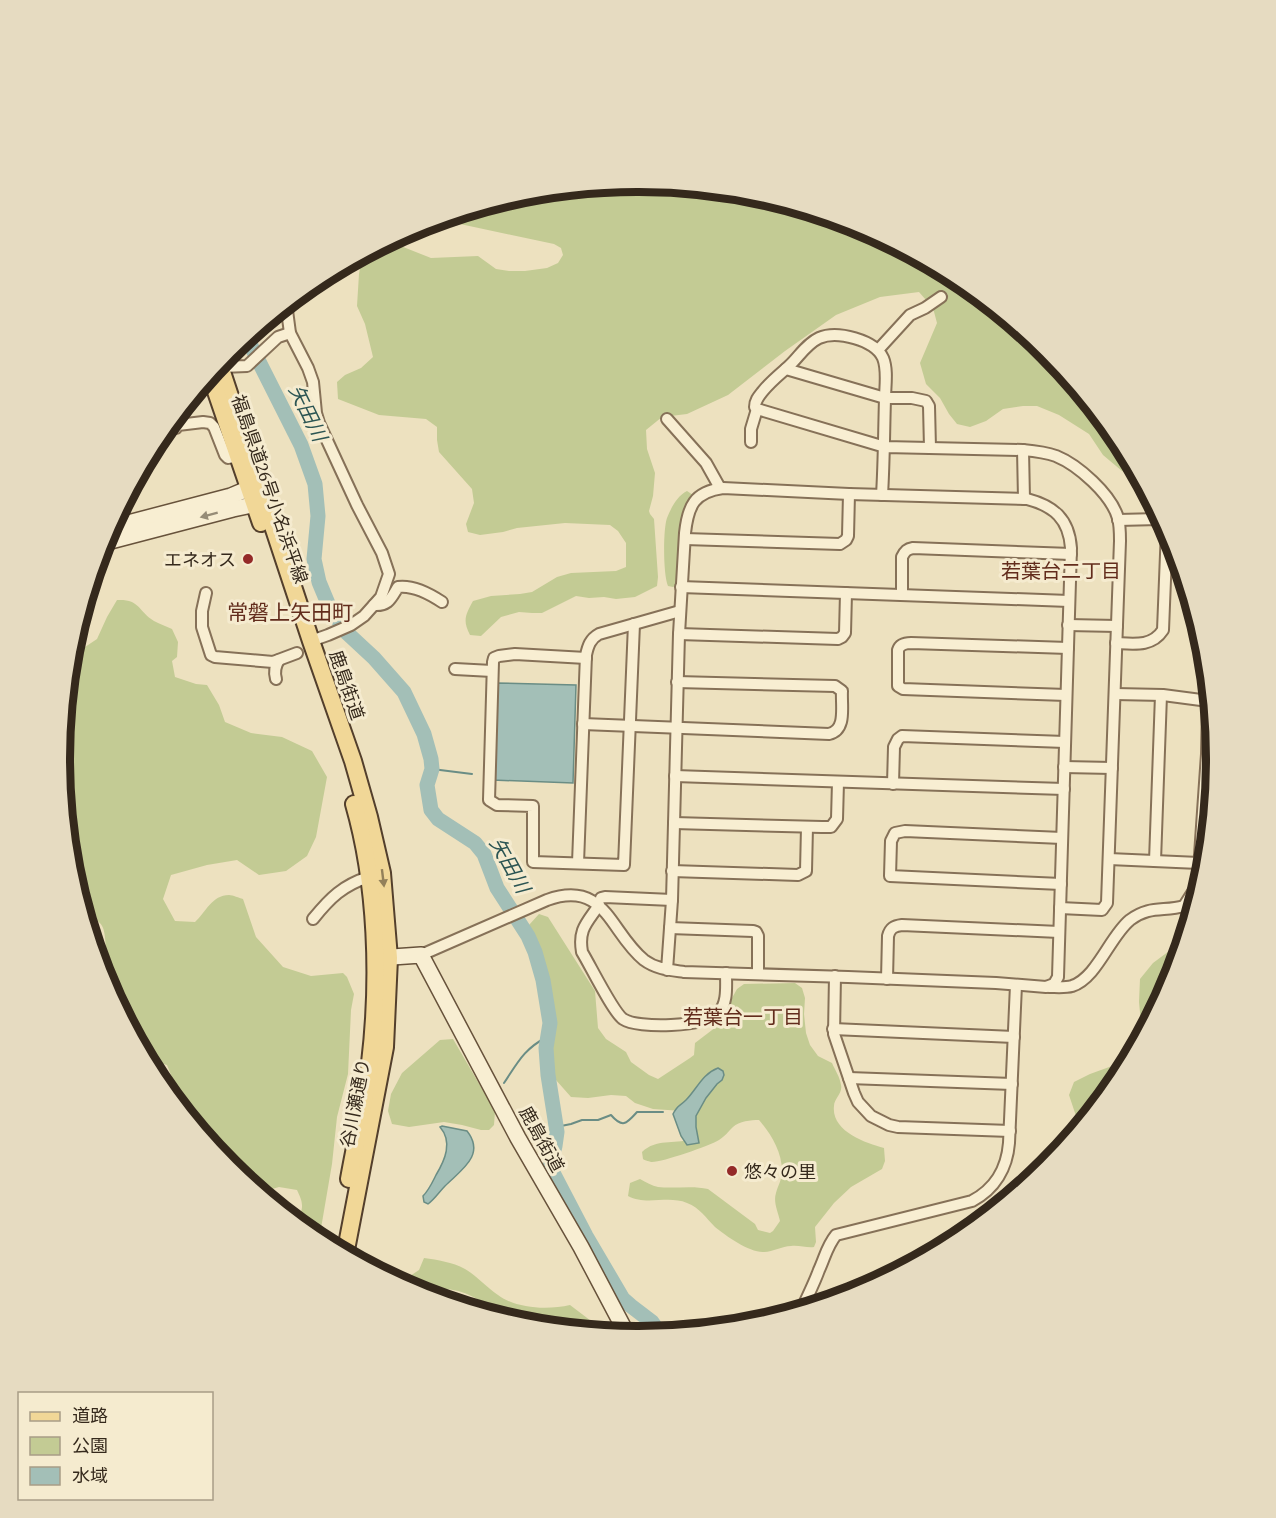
<svg xmlns="http://www.w3.org/2000/svg" width="1276" height="1518" viewBox="0 0 1276 1518" font-family="'Source Serif 4','Noto Sans JP',serif">
<style>
.green{fill:#c3cb94}
.water{fill:#a3bfb7;stroke:#6a8d85;stroke-width:1.5}
.lines{fill:none;stroke-linecap:round;stroke-linejoin:round}
.stream{stroke:#6a8d85;stroke-width:2}
.river{stroke:#a3bfb7;stroke-width:15}
.street-casing{stroke:#867158;stroke-width:14}
.secondary-casing{stroke:#67523b;stroke-width:18}
.primary-casing{stroke:#533f2c;stroke-width:20}
.street{stroke:#f8eed2;stroke-width:10}
.secondary{stroke:#f8eed2;stroke-width:15}
.primary{stroke:#f1d797;stroke-width:16}
.oneway{fill:#968c77}
.oneway2{fill:#93805a}
.poi-dot{fill:#942a28;stroke:#f5ebcf;stroke-width:2}
.labels{text-anchor:middle;dominant-baseline:central;stroke-width:6;stroke-linejoin:round;paint-order:stroke}
.street-label{font-size:18px;fill:#35291c;stroke:#f5ebcf}
.poi-label{font-size:18px;fill:#35291c;stroke:#f5ebcf;text-anchor:end}
.water-label{font-size:20px;font-style:italic;fill:#2c5553;stroke:#f5ebcf}
.neighbourhood-label{font-size:20px;fill:#622c1c;stroke:#f5ebcf}
.quarter-label{font-size:21px;fill:#622c1c;stroke:#f5ebcf}
.rim{fill:none;stroke:#35291c;stroke-width:8}
</style>
<rect width="100%" height="100%" fill="#ede1bf"/>
<!-- green -->
<g class="green">
<path d="M638,181L751,192L860,225L959,279L1047,351L1119,438L1140,478L1122,471L1103,455L1089,434L1059,415L1037,406H1023L1003,409L986,421L970,427L957,424L949,414L940,398L926,384L920,363L937,323L933,308L919,292L880,297L836,315L785,351L728,395L687,414L662,417L646,430L647,449L655,473L653,496L649,511L650,514L654,519L658,577L657,586L635,597L616,599L604,597L589,598L576,596L542,613H532L519,612L501,617L481,636L470,635C462,620 466,614 473,601L491,596L520,594L532,592L557,577L571,573L616,571L626,567V543L618,531L610,525L565,523L517,528L503,532L480,535L468,532L466,524L474,503L472,489L439,452L437,440V427L426,419L379,415L338,399L337,382L345,375L361,368L373,357L365,324L357,306L359,274L361,262V255L388,241L431,258L478,256L496,269L509,271H525L547,268L558,263L563,255L561,248L554,244L474,227L460,224L445,216L526,192Z"/>
<path d="M687,491L693,495L692,500L677,585L673,587L668,586C663,575 663,529 667,518C671,508 677,496 687,491Z"/>
<path d="M117,600C140,599 137,610 154,621C159,624 166,626 172,629L178,642L177,657L172,661L175,677L196,684L207,685L219,705L225,722L251,733L282,737L312,751L327,777L316,837L307,856L286,871L259,875L237,860L207,865L171,875L163,899L175,921L195,922C206,912 212,895 229,895C233,895 239,898 243,899L256,937L283,967L311,976L343,973L347,977L354,994L351,1010L348,1074L337,1117L332,1164L319,1240L293,1220H298C304,1206 303,1203 297,1190L279,1187L269,1190L255,1189L229,1167L204,1137L198,1124L182,1102L167,1065L146,1059L104,980L95,951L106,947C104,927 105,921 84,916L71,871L60,759L70,654L79,651L97,639L107,617Z"/>
<path d="M539,914L548,917L595,991L598,1028L606,1039L626,1052L631,1062L649,1075L658,1079L690,1058L694,1055L695,1043L716,1027L737,989L744,984L795,983L802,988L805,998L804,1014L806,1033L810,1045L818,1056L832,1063C835,1070 840,1077 841,1085C843,1093 834,1099 834,1106C831,1131 865,1143 884,1148L885,1161L882,1169L851,1187L834,1203L815,1227L816,1242L814,1247C807,1248 799,1245 791,1246C782,1246 773,1252 764,1252C750,1253 726,1236 715,1227C706,1218 700,1208 687,1203C668,1195 646,1206 628,1196L630,1183L640,1179C646,1182 652,1186 658,1187C675,1189 692,1185 708,1189L755,1224L758,1230L770,1233L773,1231L780,1221C778,1212 773,1202 776,1193C778,1185 782,1180 782,1171C782,1152 771,1134 759,1120C751,1120 739,1121 733,1127C728,1132 725,1136 719,1140C709,1146 663,1162 652,1162C651,1162 644,1160 643,1159L642,1152C657,1138 673,1145 691,1139L682,1111L653,1109L635,1103L626,1096L611,1095L588,1098L571,1097L548,1071L543,1061V991L533,956L529,925Z"/>
<polygon points="1184,940 1172,981 1138,1044 1141,1023 1139,1002 1140,979 1153,963"/>
<polygon points="453,1039 495,1111 494,1125 489,1130 481,1130 462,1125 444,1122 409,1127 392,1124 388,1111 391,1094 402,1073 440,1040"/>
<polygon points="1135,1049 1118,1080 1082,1124 1076,1116 1069,1095 1074,1082 1090,1074 1112,1066 1121,1065"/>
<path d="M424,1258C438,1260 452,1262 465,1269C477,1276 486,1287 498,1295C517,1309 548,1310 570,1305L599,1327L603,1334L525,1326L495,1317C487,1300 460,1288 441,1289C435,1290 429,1295 423,1295C416,1294 407,1288 401,1285L404,1280L419,1270Z"/>
</g>
<!-- water -->
<g class="water">
<polygon points="496,683 576,685 573,783 493,780"/>
<path d="M718,1068L723,1071L724,1075L722,1080L717,1084L706,1098L696,1116V1127L699,1143L687,1145L681,1136L673,1114C678,1104 679,1107 686,1100C697,1089 702,1074 718,1068Z"/>
<path d="M442,1126L467,1131C486,1155 461,1170 445,1186C439,1192 435,1199 428,1204L424,1202L423,1196C429,1190 432,1183 436,1175C445,1160 453,1142 440,1127Z"/>
</g>
<g class="lines">
<!-- stream -->
<g class="stream">
<polyline points="432,769 472,774"/>
<path d="M504,1083C518,1062 524,1049 547,1037"/>
<path d="M556,1127L571,1124L582,1120H598L611,1115C623,1129 627,1123 637,1112H663"/>
</g>
<!-- river -->
<polyline class="river" points="246,336 301,445 315,484 318,516 314,559 319,582 329,606 346,632 374,658 404,692 424,734 431,759 432,769 427,785 431,810 438,819 475,843 484,854 497,888 528,936 535,952 543,980 550,1023 546,1048 548,1075 557,1132 555,1146 550,1167 586,1236 623,1299 631,1306 652,1322 661,1335"/>
<defs>
<g id="street">
<polyline points="286,303 290,333 308,368 313,382 316,413 319,423 357,505 382,553 389,574 381,597 364,616 351,625 328,635 311,641"/>
<polyline points="878,350 910,315 925,308 941,297"/>
<polyline points="222,367 247,366 278,337 290,333"/>
<polyline points="786,369 885,398 912,398 926,401 929,406 930,448"/>
<polyline points="667,419 706,463 720,488"/>
<polyline points="176,428 178,425 203,422 210,423 214,427 225,455 228,458 238,456"/>
<polyline points="751,442 751,429 757,409"/>
<polyline points="1023,450 1024,499"/>
<path d="M882,495C884,463 884,431 885,399C885,387 888,370 883,358C875,340 837,330 819,338C806,344 799,357 789,366C780,374 770,382 763,391C759,396 755,400 755,407L757,409L885,447L1023,450C1034,451 1045,452 1056,456C1078,465 1111,494 1118,518C1120,525 1120,534 1120,541L1107,903L1102,910L1060,908"/>
<polyline points="1118,520 1159,519 1163,521"/>
<polyline points="685,539 840,544 846,540 848,536 849,494"/>
<polyline points="681,587 1069,601"/>
<polyline points="206,593 202,611 202,627 211,655 215,657 273,662 297,653"/>
<path d="M902,595V557C905,551 907,549 913,548L1071,554"/>
<path d="M374,605C389,606 391,598 398,587C413,585 430,594 442,602"/>
<polyline points="1068,625 1117,626"/>
<polyline points="679,634 838,639 842,637 845,633 846,593"/>
<path d="M1116,643C1134,644 1152,647 1163,630L1167,529"/>
<polyline points="586,658 515,654 499,656 494,658 493,662 489,800 497,805 533,806 533,862 624,865 634,624"/>
<polyline points="455,669 492,671"/>
<path d="M276,679C274,672 275,666 279,660"/>
<path d="M1066,695L903,689L898,686V650C900,644 905,643 911,643L1068,648"/>
<path d="M583,724L829,734C847,730 841,706 842,691L835,686L677,682"/>
<polyline points="1064,767 1112,768"/>
<polyline points="675,776 1064,789"/>
<polyline points="893,784 894,747 898,739 902,736 1065,742"/>
<polyline points="674,823 822,827 831,827 837,819 838,782"/>
<polyline points="1109,859 1199,863"/>
<polyline points="1155,861 1161,695"/>
<path d="M578,863L586,655C588,646 590,639 599,634L680,611"/>
<polyline points="672,871 798,875 806,871 807,827"/>
<polyline points="1061,884 890,876 891,841 895,833 905,831 1062,838"/>
<polyline points="601,898 605,897 672,900"/>
<path d="M599,905C587,923 578,929 582,952C590,965 613,1012 623,1019C638,1029 705,1027 718,1013C728,1004 726,986 726,973"/>
<path d="M313,919C330,898 343,885 369,877"/>
<polyline points="670,928 753,931 756,932 758,936 758,974"/>
<path d="M421,955L547,900C606,879 610,933 644,960C656,969 670,970 684,972L848,977L996,983L1046,987L1054,984L1058,977L1071,548C1069,519 1054,506 1027,499L849,494L723,488C694,492 688,506 685,533L679,634L672,900L667,970"/>
<polyline points="835,976 834,1034 854,1093 858,1102 871,1116 889,1125 898,1127 1010,1131"/>
<path d="M887,979L888,936C890,928 894,926 902,925L1059,932"/>
<path d="M1049,987C1056,987 1065,988 1072,986C1097,978 1110,936 1130,920C1150,905 1164,912 1184,906L1198,884L1207,754L1208,705L1206,702L1201,700L1163,695L1115,694"/>
<polyline points="833,1029 1014,1037"/>
<polyline points="849,1078 1012,1084"/>
<polyline points="166,1090 169,1091 171,1096"/>
<path d="M801,1311C807,1297 814,1284 819,1270C825,1257 827,1246 836,1235L972,1201C995,1189 1007,1168 1009,1143L1016,985"/>
</g>
<g id="secondary">
<polyline points="109,528 231,496 259,484"/>
<polyline points="103,543 233,509 266,502"/>
<polyline points="378,958 421,955 518,1138 581,1247 628,1336"/>
</g>
<g id="primary">
<polyline points="219,363 311,641 353,761 369,817 382,873 389,958 385,1047 345,1255"/>
<polyline points="210,374 261,523"/>
<path d="M349,1179C356,1140 365,1102 370,1063C380,980 377,884 354,804"/>
</g>
</defs>
<!-- street casing -->
<use href="#street" class="street-casing"/>
<!-- secondary casing -->
<use href="#secondary" class="secondary-casing"/>
<!-- primary casing -->
<use href="#primary" class="primary-casing"/>
<!-- street -->
<use href="#street" class="street"/>
<!-- secondary -->
<use href="#secondary" class="secondary"/>
<!-- primary -->
<use href="#primary" class="primary"/>
</g>
<!-- one-way arrows -->
<defs><path id="oneway-solid" d="M-6-.8H1V-3.2L6.5 0L1 3.2V.8H-6Z" transform="scale(1.5)"/></defs>
<use class="oneway" href="#oneway-solid" transform="translate(209 515) rotate(165)"/>
<use class="oneway2" href="#oneway-solid" transform="translate(383 878) rotate(83)"/>
<!-- markers -->
<g class="poi-dot">
<circle cx="248" cy="559" r="6"/>
<circle cx="732" cy="1171" r="6"/>
</g>
<g class="labels">
<!-- street labels -->
<g class="street-label">
<text transform="translate(270 489) rotate(71)">福島県道26号小名浜平線</text>
<text transform="translate(347 685) rotate(71)">鹿島街道</text>
<text transform="translate(355 1103) rotate(-79)">谷川瀬通り</text>
<text transform="translate(542 1139) rotate(61)">鹿島街道</text>
</g>
<!-- poi labels -->
<g class="poi-label">
<text x="236" y="559">エネオス</text>
<text x="744" y="1171" text-anchor="start">悠々の里</text>
</g>
<!-- water labels -->
<g class="water-label">
<text transform="translate(308 413) rotate(64)">矢田川</text>
<text transform="translate(510 865) rotate(61)">矢田川</text>
</g>
<!-- neighbourhood labels -->
<g class="neighbourhood-label">
<text x="1061" y="571">若葉台二丁目</text>
<text x="743" y="1017">若葉台一丁目</text>
</g>
<!-- quarter labels -->
<g class="quarter-label">
<text x="290" y="612">常磐上矢田町</text>
</g>
</g>
<!-- crop -->
<path d="M0 0H1276V1518H0ZM637 192H639A567 567 0 0 1 1206 759V759A567 567 0 0 1 639 1326H637A567 567 0 0 1 70 759V759A567 567 0 0 1 637 192Z" fill="#e6dbc1" fill-rule="evenodd"/>
<path class="rim" d="M637 192H639A567 567 0 0 1 1206 759V759A567 567 0 0 1 639 1326H637A567 567 0 0 1 70 759V759A567 567 0 0 1 637 192Z"/>
<!-- legend -->
<rect x="18" y="1392" width="195" height="108" fill="#f5ebcf" stroke="#a89d87" stroke-width="1.5"/>
<rect x="30" y="1412" width="30" height="9" fill="#f1d797" stroke="#a89d87" stroke-width="1.5"/>
<text x="72" y="1422" font-size="18" fill="#35291c">道路</text>
<rect x="30" y="1437" width="30" height="18" fill="#c3cb94" stroke="#a89d87" stroke-width="1.5"/>
<text x="72" y="1452" font-size="18" fill="#35291c">公園</text>
<rect x="30" y="1467" width="30" height="18" fill="#a3bfb7" stroke="#a89d87" stroke-width="1.5"/>
<text x="72" y="1482" font-size="18" fill="#35291c">水域</text>
</svg>
